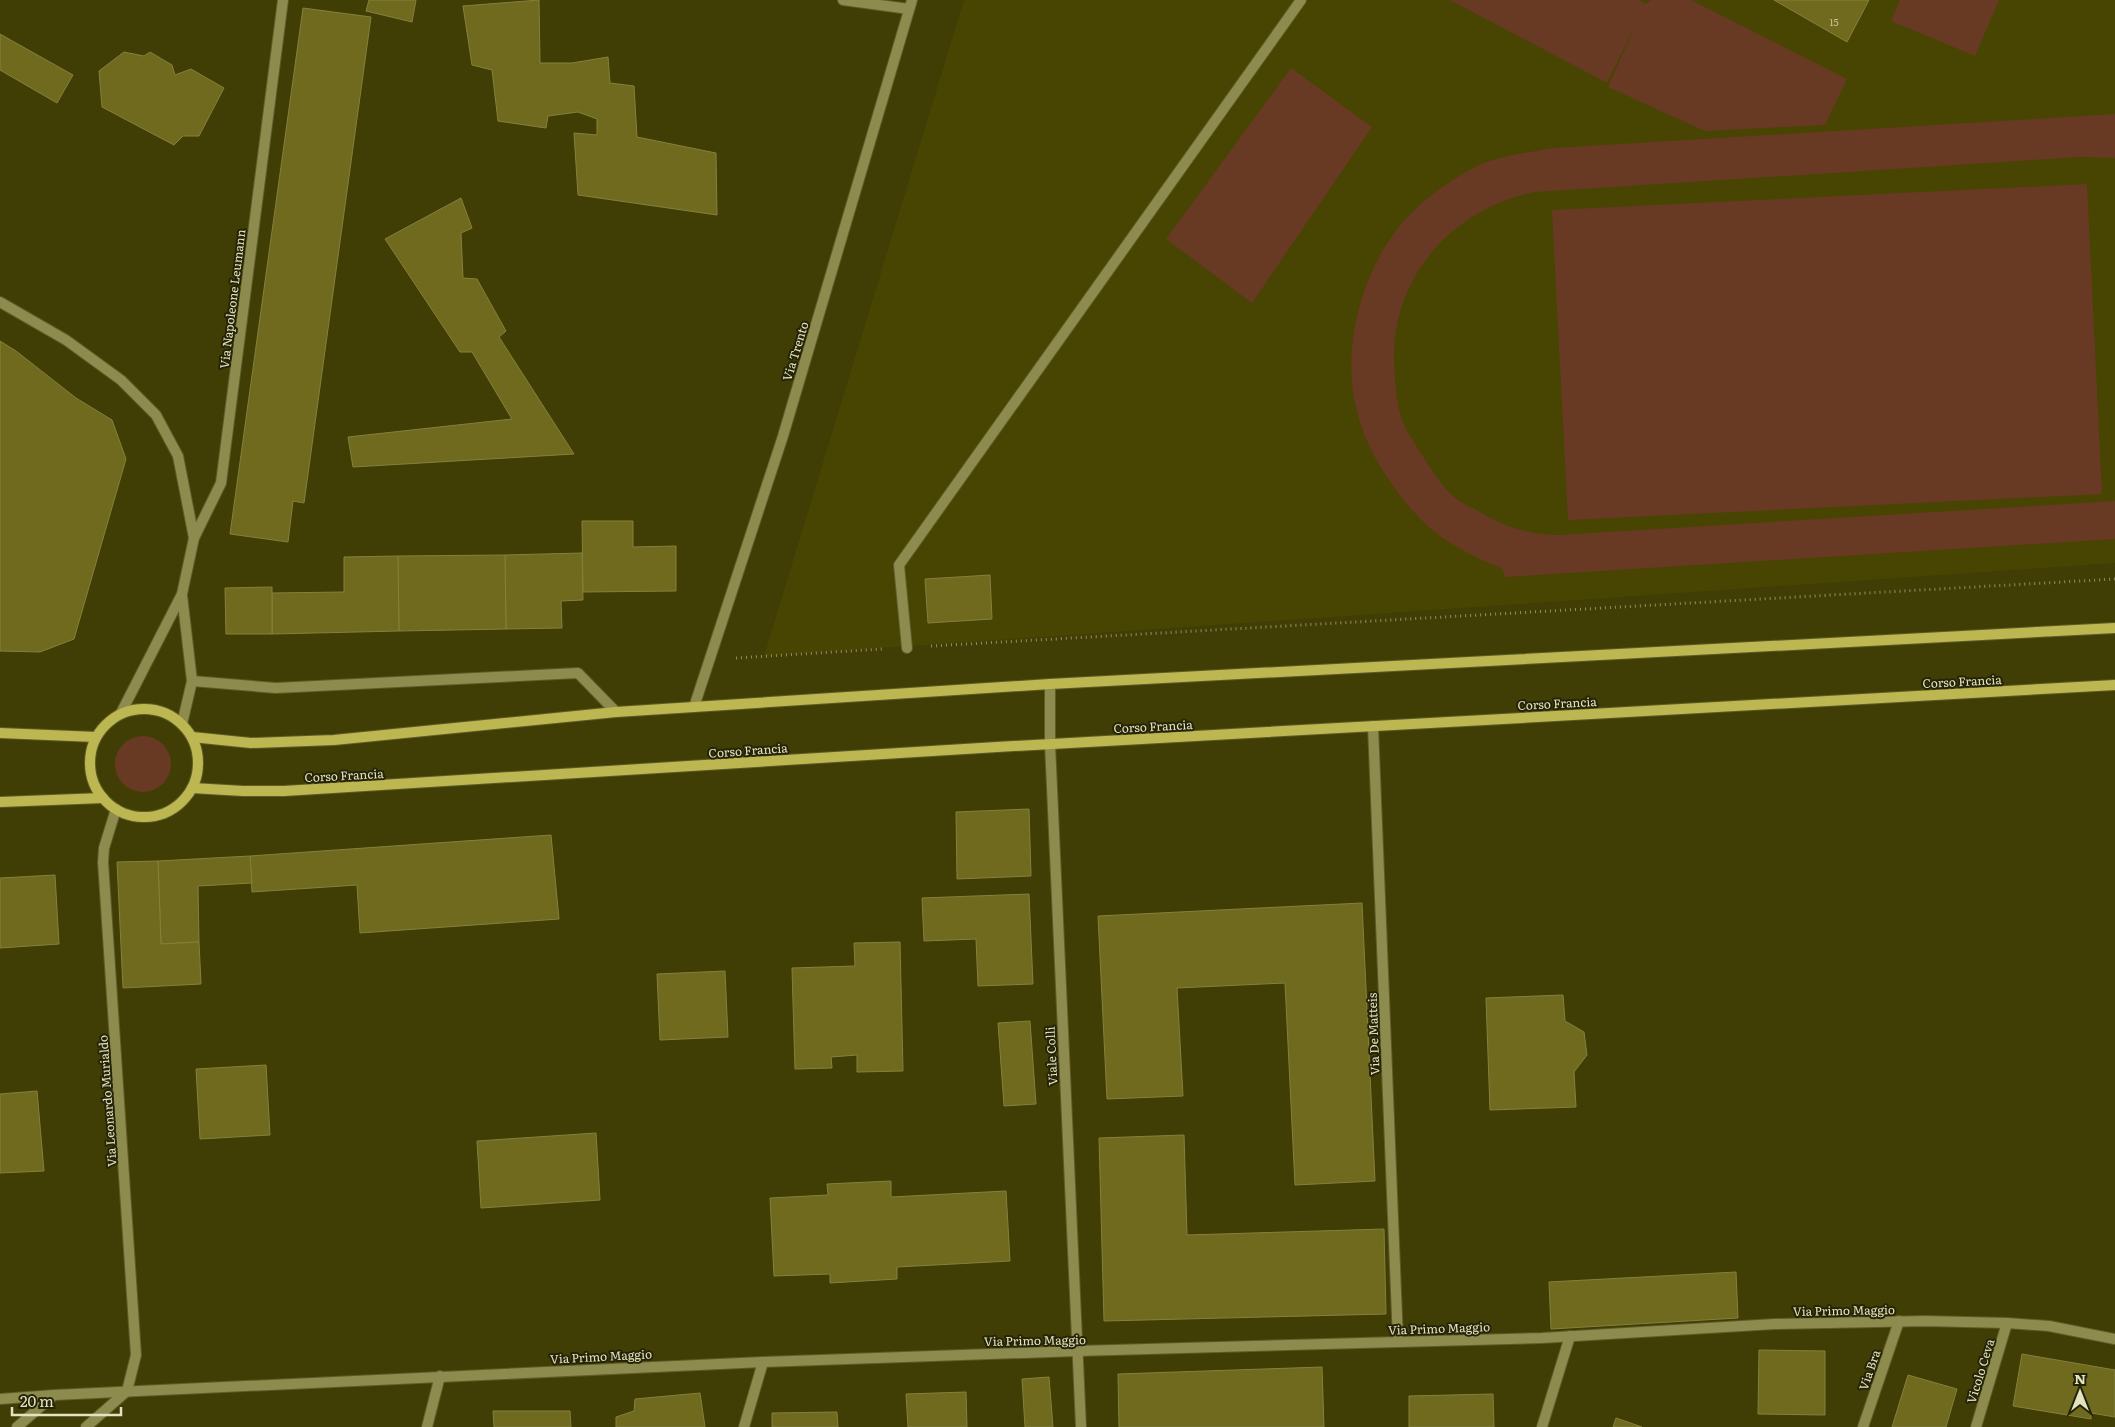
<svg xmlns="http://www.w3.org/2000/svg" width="2115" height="1427" viewBox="0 0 2115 1427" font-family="Literata,serif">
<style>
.built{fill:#484401}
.green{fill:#683a24}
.building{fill:#6f6a1d;stroke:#85813d}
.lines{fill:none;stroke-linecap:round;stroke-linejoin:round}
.service-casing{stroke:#5e5c27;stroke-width:12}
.minor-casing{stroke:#5e5c27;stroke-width:12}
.tertiary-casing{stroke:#5e5c27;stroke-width:12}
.secondary-casing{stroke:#5e5c27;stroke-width:12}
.path{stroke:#908e60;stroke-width:3;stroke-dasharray:1 4;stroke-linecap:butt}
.service{stroke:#8e8b4f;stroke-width:10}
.minor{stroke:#8e8b4f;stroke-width:10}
.tertiary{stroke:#8e8b4f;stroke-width:10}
.secondary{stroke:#bdb752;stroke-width:10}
.labels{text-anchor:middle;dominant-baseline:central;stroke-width:4;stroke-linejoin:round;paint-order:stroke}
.number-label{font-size:10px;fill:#c7c598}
.street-label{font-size:12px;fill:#e4e3c1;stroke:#262407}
</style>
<rect width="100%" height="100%" fill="#413e05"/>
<!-- built -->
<polygon class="built" points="964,0 2115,0 2115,563 764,656"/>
<!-- green -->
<g class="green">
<polygon points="1450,0 1639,0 1645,4 1651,0 1691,0 1847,79 1825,125 1705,131 1608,87 1636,24 1607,83"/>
<polygon points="1900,0 1999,0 1975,56 1891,21"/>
<polygon points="1291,68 1372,127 1252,303 1166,239"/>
<path d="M2115,114V158L2080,157L1535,192C1446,210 1385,286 1395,377C1396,393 1398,411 1404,425C1409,435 1416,445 1422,455C1431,468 1441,486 1454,497C1462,503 1471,507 1480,512C1504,527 1530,535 1559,535L2115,501V539L1504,577L1503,569C1482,560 1461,551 1443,538C1421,523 1403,501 1389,480C1376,461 1365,440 1359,419C1340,358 1358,282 1395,232C1416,204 1446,182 1477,166C1501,155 1528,153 1554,148Z"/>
<polygon points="2087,184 2102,494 1568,520 1552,210"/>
<circle cx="143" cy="764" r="28"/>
</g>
<!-- building -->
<g class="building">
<polygon points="369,0 416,0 412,22 366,11"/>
<polygon points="539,0 540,63 572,63 608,57 610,83 634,86 637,137 716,153 717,215 578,195 574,133 597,135 597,119 578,112 548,116 546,128 498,121 492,70 472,65 463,6"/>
<polygon points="1774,0 1869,0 1847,42"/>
<polygon points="303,8 371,17 304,503 293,501 288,542 230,534"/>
<polygon points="0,34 73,75 57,103 0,70"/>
<polygon points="124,52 144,56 150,52 172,65 175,75 191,69 224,88 199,136 183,136 174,145 102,107 99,71"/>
<polygon points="461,198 472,228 461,233 463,278 477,279 506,331 499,337 574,454 353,467 348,437 512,419 472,352 460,352 385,239"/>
<polygon points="0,341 16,351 76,398 112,420 126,459 74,639 40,652 0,651"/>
<polygon points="582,521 633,521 633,547 676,546 676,591 583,592"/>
<polygon points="582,553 583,600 561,601 562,628 506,629 505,555"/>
<polygon points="505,555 506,629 399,631 398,556"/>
<polygon points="398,556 399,631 272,634 272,593 344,592 344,557"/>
<polygon points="990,575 992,619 928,623 925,579"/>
<polygon points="272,587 272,634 226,634 225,588"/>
<polygon points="1029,809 1031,876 957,879 956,812"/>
<polygon points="551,835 559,919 360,933 357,885 252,892 250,856"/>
<polygon points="250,856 252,883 198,886 199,942 161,944 158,861"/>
<polygon points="158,861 161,944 199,942 201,984 123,988 117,862"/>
<polygon points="55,875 59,944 0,948 0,878"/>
<polygon points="1029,894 1033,984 978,986 976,939 924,941 922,898"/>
<polygon points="1362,903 1375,1181 1295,1185 1285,983 1177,988 1183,1096 1107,1099 1098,916"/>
<polygon points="900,942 903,1071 857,1072 857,1055 831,1057 832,1068 795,1069 792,968 855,966 854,943"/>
<polygon points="725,971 728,1037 660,1040 657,974"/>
<polygon points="1563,995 1565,1021 1584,1032 1587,1055 1574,1072 1576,1107 1490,1110 1486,998"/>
<polygon points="1030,1021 1036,1104 1004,1106 998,1023"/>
<polygon points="266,1065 270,1135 200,1139 196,1069"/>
<polygon points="37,1091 44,1171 0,1173 0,1094"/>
<polygon points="596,1133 600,1200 481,1208 477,1141"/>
<polygon points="1184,1135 1187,1235 1384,1229 1386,1314 1104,1321 1099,1138"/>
<polygon points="891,1181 891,1197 1006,1191 1010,1261 897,1267 897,1279 830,1283 830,1274 774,1276 770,1198 828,1195 827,1184"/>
<polygon points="1736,1272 1738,1318 1551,1329 1549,1282"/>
<polygon points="1759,1350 1825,1351 1825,1415 1758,1414"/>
<polygon points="2022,1354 2115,1370 2115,1417 2091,1413 2091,1419 2013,1406"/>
<polygon points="1322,1367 1324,1427 1119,1427 1118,1374"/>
<polygon points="1908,1375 1957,1389 1946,1427 1892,1427"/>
<polygon points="1049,1377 1053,1427 1025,1427 1022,1379"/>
<polygon points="966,1392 967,1427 908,1427 906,1394"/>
<polygon points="700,1393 705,1427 616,1427 616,1417 634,1411 635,1399"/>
<polygon points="1493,1394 1494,1427 1409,1427 1409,1396"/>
<polygon points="493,1411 570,1411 571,1427 494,1427"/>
<polygon points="837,1412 838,1427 772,1427 772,1413"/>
<polygon points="1616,1418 1642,1427 1613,1427"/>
</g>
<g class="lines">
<defs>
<polyline id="service" points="907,648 899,565 1301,0"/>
<g id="minor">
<polyline points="843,0 909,9"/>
<polyline points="0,302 66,340 121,380 156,415 178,456 194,538"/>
<polyline points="182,595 192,681 182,724"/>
<polyline points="192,681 276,688 578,673 616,712"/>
<polyline points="694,707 783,436 912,0"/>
<polyline points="121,713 182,594 194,538 221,483 283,0"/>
<polyline points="1373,726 1398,1341"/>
<polyline points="1077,1351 1542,1338 1775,1324 1925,1321 2007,1323 2049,1326 2115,1339"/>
<polyline points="0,1399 54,1395"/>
<polyline points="427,1427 440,1376"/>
<polyline points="744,1427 763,1362"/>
<polyline points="1542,1427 1570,1336"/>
<polyline points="1863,1427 1899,1321"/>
<polyline points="1976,1427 2007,1323"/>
</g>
<g id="tertiary">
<polyline points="1050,684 1050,744 1081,1427"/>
<polyline points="116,809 104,848 103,862 136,1355 127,1391"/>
<polyline points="17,1427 54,1395 763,1362 1077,1351"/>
<polyline points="86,1427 127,1391"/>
</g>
<g id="secondary">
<circle cx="144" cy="763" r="54"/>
<polyline points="0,733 96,737"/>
<polyline points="192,737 251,743 334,740 616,712 1050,684 2115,628"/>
<polyline points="192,788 243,791 284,791 997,747 2115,685"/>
<polyline points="0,802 103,798"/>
</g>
</defs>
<!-- service casing -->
<use href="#service" class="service-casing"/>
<!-- minor casing -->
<use href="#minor" class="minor-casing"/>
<!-- tertiary casing -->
<use href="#tertiary" class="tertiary-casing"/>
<!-- secondary casing -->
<use href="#secondary" class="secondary-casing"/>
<!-- path -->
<g class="path">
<polyline points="931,646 2115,579"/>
<polyline points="736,658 882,649"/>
</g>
<!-- service -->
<use href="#service" class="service"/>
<!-- minor -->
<use href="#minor" class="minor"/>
<!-- tertiary -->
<use href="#tertiary" class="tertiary"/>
<!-- secondary -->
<use href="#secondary" class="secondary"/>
</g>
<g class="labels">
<!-- number labels -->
<g class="number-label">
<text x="1834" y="21">15</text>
</g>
<!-- street labels -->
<g class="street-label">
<text transform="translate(232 299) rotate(-83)">Via Napoleone Leumann</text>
<text transform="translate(795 351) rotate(-73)">Via Trento</text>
<text transform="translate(1962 681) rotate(-3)">Corso Francia</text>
<text transform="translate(1557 703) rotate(-3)">Corso Francia</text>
<text transform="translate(1153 726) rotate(-3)">Corso Francia</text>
<text transform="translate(748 750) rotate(-4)">Corso Francia</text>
<text transform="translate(344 775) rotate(-3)">Corso Francia</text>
<text transform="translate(1373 1034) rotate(-92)">Via De Matteis</text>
<text transform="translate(1051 1056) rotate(-93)">Viale Colli</text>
<text transform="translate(107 1101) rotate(-94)">Via Leonardo Murialdo</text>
<text transform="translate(1844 1310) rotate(-1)">Via Primo Maggio</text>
<text transform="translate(1439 1328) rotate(-2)">Via Primo Maggio</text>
<text transform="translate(1035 1340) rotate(-1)">Via Primo Maggio</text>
<text transform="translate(601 1356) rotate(-3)">Via Primo Maggio</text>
<text transform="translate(1869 1370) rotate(-71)">Via Bra</text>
<text transform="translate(1980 1371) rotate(-73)">Vicolo Ceva</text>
</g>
</g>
<!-- north arrow -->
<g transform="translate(2080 1392)" stroke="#262407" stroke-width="4" paint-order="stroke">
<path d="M0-4L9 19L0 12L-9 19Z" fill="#e4e3c1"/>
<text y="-8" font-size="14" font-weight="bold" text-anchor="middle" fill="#e4e3c1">N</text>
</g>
<!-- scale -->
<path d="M12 1407v8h109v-8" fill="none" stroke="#e4e3c1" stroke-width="2.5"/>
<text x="20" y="1407" font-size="15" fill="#e4e3c1" stroke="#262407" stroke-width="4" paint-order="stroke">20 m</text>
</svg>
